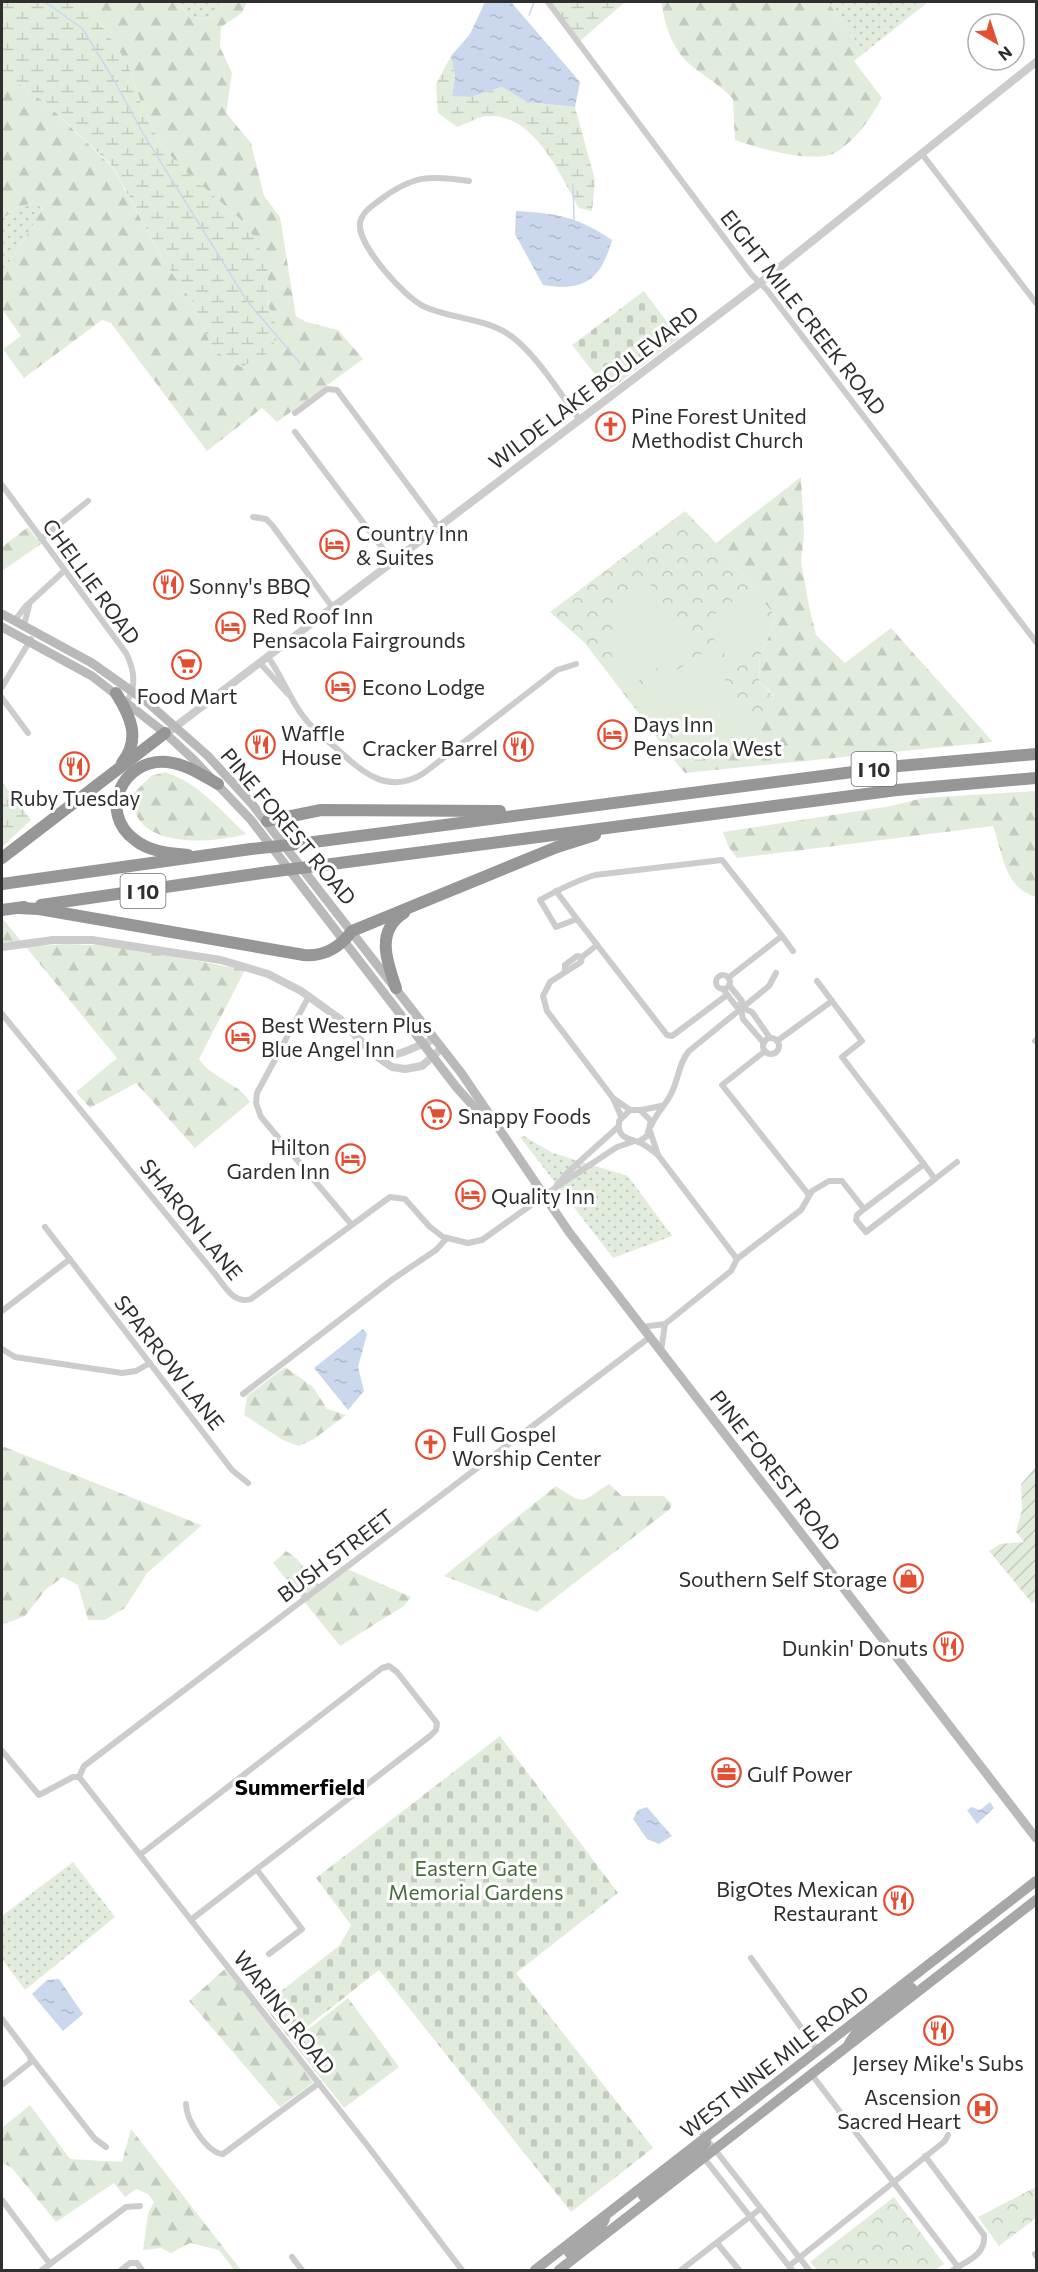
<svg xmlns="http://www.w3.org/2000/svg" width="1038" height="2272" viewBox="0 0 1038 2272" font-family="Commissioner,sans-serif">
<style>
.grass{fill:url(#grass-dots)}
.forest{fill:url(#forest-firs)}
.wetland{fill:url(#wetland-marsh)}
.cemetery{fill:url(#cemetery-stones)}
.park{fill:url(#park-crowns)}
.garden{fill:url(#garden-furrows)}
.pitch{fill:#e2ecdd}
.water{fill:url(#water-ripples)}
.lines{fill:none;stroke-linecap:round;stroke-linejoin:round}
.stream{stroke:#cad7ec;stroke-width:1.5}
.minor{stroke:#ccc;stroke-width:6}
.tertiary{stroke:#ccc;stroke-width:8}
.secondary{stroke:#b9b9b9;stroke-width:9}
.primary{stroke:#a7a7a7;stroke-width:10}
.motorway{stroke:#969696;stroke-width:12}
.motorway-bridge{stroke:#969696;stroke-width:12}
.labels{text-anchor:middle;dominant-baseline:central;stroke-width:6;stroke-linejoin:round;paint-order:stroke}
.shield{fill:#fff;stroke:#6d6d6d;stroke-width:1.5}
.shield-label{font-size:20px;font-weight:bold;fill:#2f2f2f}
.street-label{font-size:21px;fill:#2f2f2f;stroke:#fff}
.poi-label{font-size:21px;fill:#2f2f2f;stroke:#fff;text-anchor:start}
.park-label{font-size:21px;fill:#486b3d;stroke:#fff}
.neighbourhood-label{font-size:22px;font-weight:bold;fill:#000;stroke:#fff}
</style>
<defs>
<pattern id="grass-dots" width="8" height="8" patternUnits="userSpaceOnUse" patternTransform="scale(1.5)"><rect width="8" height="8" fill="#e2ecdd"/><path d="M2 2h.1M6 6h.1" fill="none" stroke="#c2cbbe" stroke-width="1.8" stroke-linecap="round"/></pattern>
<pattern id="forest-firs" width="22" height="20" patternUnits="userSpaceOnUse" patternTransform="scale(1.5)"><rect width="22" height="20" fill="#e2ecdd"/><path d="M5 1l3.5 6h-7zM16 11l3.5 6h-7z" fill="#c2cbbe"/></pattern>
<pattern id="wetland-marsh" width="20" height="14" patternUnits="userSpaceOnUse" patternTransform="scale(1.5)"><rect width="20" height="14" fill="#e2ecdd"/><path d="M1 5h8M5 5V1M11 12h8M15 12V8" fill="none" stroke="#c2cbbe"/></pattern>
<pattern id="cemetery-stones" width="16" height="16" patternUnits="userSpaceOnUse" patternTransform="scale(1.5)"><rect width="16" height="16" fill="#e2ecdd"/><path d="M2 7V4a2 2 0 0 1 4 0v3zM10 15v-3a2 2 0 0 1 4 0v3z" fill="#c2cbbe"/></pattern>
<pattern id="park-crowns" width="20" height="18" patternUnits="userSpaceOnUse" patternTransform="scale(1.5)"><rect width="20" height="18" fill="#e2ecdd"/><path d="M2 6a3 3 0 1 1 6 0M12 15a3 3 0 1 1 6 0" fill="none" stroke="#c2cbbe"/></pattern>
<pattern id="garden-furrows" width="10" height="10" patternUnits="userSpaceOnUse" patternTransform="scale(1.5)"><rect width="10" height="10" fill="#e2ecdd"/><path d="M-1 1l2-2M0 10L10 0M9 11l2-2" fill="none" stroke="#c2cbbe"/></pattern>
<pattern id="water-ripples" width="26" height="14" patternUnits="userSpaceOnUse" patternTransform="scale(1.5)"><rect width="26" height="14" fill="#cad7ec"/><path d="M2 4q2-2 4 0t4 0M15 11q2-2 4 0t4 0" fill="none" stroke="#aeb9cb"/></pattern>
</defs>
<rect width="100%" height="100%" fill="#fff"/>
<!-- grass -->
<g class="grass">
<path d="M177,2H218L221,6C216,22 205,18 192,19Z"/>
<polygon points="828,2 928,2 864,53"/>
<path d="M36,202L43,210C29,230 18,252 2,271V219L18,207Z"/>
<polygon points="524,1136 553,1153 628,1176 672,1236 613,1258 520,1137"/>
<polygon points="73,1862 115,1917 25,1990 2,1959 2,1916"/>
</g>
<!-- forest -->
<g class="forest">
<path d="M76,2H177L192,19C205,18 216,22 221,6L218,2H247L242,13L221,27L220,47L232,73L226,113L251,143L264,196L280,217L296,316L306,322L338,330L363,359L277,422L262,408L207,451L111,323L102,320L24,378L3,349L21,336L2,309V271C18,252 29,230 43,209L36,202L18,207L2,219V71L47,104L113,168L165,263L194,304L213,350L277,328L267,303L268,272L241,220L184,170L162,147L142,106L129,66L99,21Z"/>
<path d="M661,2H828L864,53L854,61L882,98C870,118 858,138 838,151C817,166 758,148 735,140L733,99C721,86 707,78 693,67C673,52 665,25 661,2Z"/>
<path d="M801,477L804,535L801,562L809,606L816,635L845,663L891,628L993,742L685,773L677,764C734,756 742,744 773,699L774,695L759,682L760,656L777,618L716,543Z"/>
<polygon points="28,527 41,544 2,571 2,547"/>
<path d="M165,772C200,784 219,809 246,834C211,844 129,850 133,794L151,776Z"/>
<path d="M1036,791V897C1004,888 1003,853 993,826L737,858L728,846L723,832L891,806L923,798Z"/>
<polygon points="2,919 3,919 21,941 2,943"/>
<path d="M65,944L122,946L245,970L199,1059C212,1079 238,1082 250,1102L195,1148L136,1083L90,1108L76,1092L117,1058L26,947Z"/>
<polygon points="285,1367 313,1387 327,1409 346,1415 314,1439 299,1446 283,1440 244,1415 247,1396"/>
<polygon points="2,1446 201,1525 202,1525 147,1573 125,1608 105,1620 88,1620 78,1585 63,1577 46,1589 25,1616 4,1624 2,1623"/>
<path d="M609,1484L622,1496H664L672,1504L670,1509L537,1612L444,1576L556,1486C586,1507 582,1501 609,1484Z"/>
<polygon points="286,1551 296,1558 320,1586 345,1568 411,1597 404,1606 340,1646 273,1563"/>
<polygon points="231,1964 292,2039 296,2039 348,1998 399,2067 344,2108"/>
<polygon points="226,1968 314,2082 280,2107 189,2001"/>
<polygon points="30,2105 70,2159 122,2162 131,2129 241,2270 234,2270 219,2250 190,2243 171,2253 161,2248 143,2250 148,2214 154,2202 148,2194 136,2189 125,2197 114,2183 56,2222 11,2167 2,2163 2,2128"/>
</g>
<!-- wetland -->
<g class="wetland">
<polygon points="2,2 76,2 99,21 129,66 142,106 162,147 184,170 241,220 256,239 268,272 267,303 277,328 272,351 241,367 213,350 194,304 165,263 113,167 47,104 2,71"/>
<polygon points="551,2 625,2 580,41"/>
<path d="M451,56L455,76L452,95L471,97L502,87L527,102L575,107L595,180L592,211L579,208C560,175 534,113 488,116C479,116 466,124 457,127L438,113L436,84Z"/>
<polygon points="2,782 31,820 2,847"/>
</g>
<!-- cemetery -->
<g class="cemetery">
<polygon points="644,291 679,338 608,391 572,345"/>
<polygon points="500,1736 618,1893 516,1973 653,2148 571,2212 379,1970 294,2037 266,2003 340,1945 351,1925 316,1878"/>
</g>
<!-- park -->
<g class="park">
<path d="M685,511L716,543L777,618L760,656L759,682L774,696C754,742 725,758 677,764L585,643L550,612Z"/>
<polygon points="1036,2187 1036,2218 999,2246 978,2217"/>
<polygon points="894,2197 944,2264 935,2270 817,2270 810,2262"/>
</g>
<!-- garden -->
<polygon class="garden" points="1036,1467 1036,1601 1032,1603 989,1551 1000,1544 1024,1542 1016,1532 1022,1510 1021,1484"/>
<!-- pitch -->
<g class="pitch">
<path d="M645,577L689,639L686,648L625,690C601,649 608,607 645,577Z"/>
<path d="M756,585C777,624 769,641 735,669L705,626V621Z"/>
<path d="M700,654L709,656L756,726C708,754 667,745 632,702Z"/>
</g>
<!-- water -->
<g class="water">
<polygon points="485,2 511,2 580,82 575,107 527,102 502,87 471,97 452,96 455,76 451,56 470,34"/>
<path d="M516,211C557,213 578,217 612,240C601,279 585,292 543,285L515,234Z"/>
<polygon points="363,1329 367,1334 358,1367 364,1391 348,1410 314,1368"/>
<polygon points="990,1802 994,1808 977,1824 967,1810 972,1807 980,1810"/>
<polygon points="647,1807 672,1836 659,1844 647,1839 633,1819 638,1810"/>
<polygon points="59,1979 83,2014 63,2031 32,1994 47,1980"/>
</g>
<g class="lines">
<!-- stream -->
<g class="stream">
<polyline points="45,2 82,28 111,75 144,135 247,301 300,363"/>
<polyline points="529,15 534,2"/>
<polyline points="573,184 574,221"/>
</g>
<!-- minor -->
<g class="minor">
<polyline points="548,2 752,275 767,290 1036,642"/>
<polyline points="922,154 1036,303"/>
<path d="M469,181C430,175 413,175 380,200C372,206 362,212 360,223C357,245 405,298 425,307C452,319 486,318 511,336C537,355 560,394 580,420"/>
<polyline points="295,413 327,389 337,390 439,527"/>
<polyline points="295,432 393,562"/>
<path d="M2,485L126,653C134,669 137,686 127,701"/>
<polyline points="253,517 266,519 272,525 333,608"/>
<polyline points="41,539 88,501"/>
<polyline points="15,620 25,607 64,571"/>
<polyline points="24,625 29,606"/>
<path d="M268,657C281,675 288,694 300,712C310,727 323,737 336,748C362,772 388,796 424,773L557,670L576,664"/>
<polyline points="260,663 288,694"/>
<polyline points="2,687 31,639"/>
<polyline points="2,698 28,733"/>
<path d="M556,891L577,919L556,927L540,900C558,890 575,881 595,875L722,860L782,936L728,978"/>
<polyline points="577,919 667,1035 672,1036 727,995"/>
<polyline points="782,936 793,951"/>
<polyline points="597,945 582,957 581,962 550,982 543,996 547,1011 613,1098 621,1116"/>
<polyline points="565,970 565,965 577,956 582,957"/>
<circle cx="723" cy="982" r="7"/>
<polyline points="817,981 832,1001"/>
<polyline points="729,985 742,1001 740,1005"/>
<polyline points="723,989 736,1006 740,1005 743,1019 764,1043"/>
<polyline points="309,996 257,1093 256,1103 261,1117 351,1224"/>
<polyline points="742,1008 752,1012 770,1038"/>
<path d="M2,1014L215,1274C224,1285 234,1305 251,1299L390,1197L405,1199L429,1226L443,1237L468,1243L482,1240L555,1188L617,1147L632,1142"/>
<circle cx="771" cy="1046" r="8"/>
<polyline points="777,1041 832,1001 862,1041 842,1057 924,1164 935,1179 957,1162"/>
<polyline points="1035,1041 1036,1040"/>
<polyline points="765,1051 722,1085 809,1195"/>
<polyline points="613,1098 630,1110"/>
<polyline points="641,1110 661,1106"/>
<path d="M651,1126C656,1113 665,1106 671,1094C679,1079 678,1064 689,1051L769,986L776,973"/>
<polyline points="650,1131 658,1155 737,1259"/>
<path d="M638,1142L647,1136L651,1121L640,1110H630L619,1121C617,1139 628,1138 641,1143C647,1146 653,1151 658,1155"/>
<polyline points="924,1164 864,1209 857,1215 856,1220 866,1232 935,1179"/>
<polyline points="557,1185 569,1171 618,1127"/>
<polyline points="45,1227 232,1470 248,1483"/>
<polyline points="2,1311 70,1259"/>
<polyline points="642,1327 665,1324 731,1271 737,1259 801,1210 812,1191 829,1181 842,1181 864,1209"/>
<polyline points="2,1349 15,1357 122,1373 136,1371 150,1363"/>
<polyline points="661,1351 665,1324"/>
<polyline points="243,1394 393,1279 436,1250 447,1238"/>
<polyline points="2,1751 39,1795 73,1777 79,1777"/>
<polyline points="79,1777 84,1766 650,1337"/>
<polyline points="79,1777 367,2145 462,2270"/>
<polyline points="141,1854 382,1668 389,1666 397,1672 437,1723 436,1730 430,1736 192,1919"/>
<polyline points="257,1870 302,1929 269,1954"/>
<polyline points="751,1958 818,2051"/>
<polyline points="2,2019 30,2056 31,2062 2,2085"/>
<polyline points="30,2056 95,2139 106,2147"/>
<polyline points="812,2075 958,2267"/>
<path d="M186,2104C186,2120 207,2153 223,2154L319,2083"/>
<polyline points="698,2128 809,2270"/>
<path d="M925,2156L984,2235C986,2255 967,2261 953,2270"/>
<polyline points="704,2158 792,2270"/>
<polyline points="2,2200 50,2264"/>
<polyline points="717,2243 739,2270"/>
<polyline points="1035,2254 1036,2256"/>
<polyline points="292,2257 302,2270"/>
<polyline points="789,2266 945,2141 948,2135"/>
<polyline points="42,2270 126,2207 140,2206"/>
<polyline points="121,2270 130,2263 137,2263 142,2270"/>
<polyline points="681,2270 760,2209"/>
</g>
<!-- tertiary -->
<g class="tertiary">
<polyline points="171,730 760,283 1036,62"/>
<polyline points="2,947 53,940 92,940 221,960 268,974 301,991 340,1019 373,1054 392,1067 405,1069 422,1066 442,1048"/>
<path d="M373,1050C396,1063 412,1046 435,1039"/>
</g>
<!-- secondary -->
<g class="secondary">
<polyline points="2,614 92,663 147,702 208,756 252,804 462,1074 569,1232 1036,1838"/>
<polyline points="2,627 92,676 165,733 193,759 251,820 457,1088 485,1119 492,1121"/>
</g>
<!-- primary -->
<g class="primary">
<polyline points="849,2043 858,2030 912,1988"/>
<polyline points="643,2196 696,2155 706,2143"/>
<polyline points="569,2253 599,2230 605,2219"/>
<polyline points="535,2270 1036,1881"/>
<polyline points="559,2270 1036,1900"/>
</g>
<!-- motorway -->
<g class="motorway">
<path d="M116,693C131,717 141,739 122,763"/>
<polyline points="267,821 321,810 500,811"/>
<polyline points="306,843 899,766 1036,754"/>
<path d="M188,855C169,853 150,852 135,840C97,812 123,758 167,762C186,764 202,775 218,784"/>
<polyline points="2,858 165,733"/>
<polyline points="324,865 897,790 1036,778"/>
<polyline points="2,884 251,849"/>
<polyline points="41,905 269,872"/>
<path d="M18,908L39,909L304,955C325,957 340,947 352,931L557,847L595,835"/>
<polyline points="2,910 24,907"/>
<path d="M396,988C387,962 375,931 404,913"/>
</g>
<!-- motorway-bridge -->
<g class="motorway-bridge">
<polyline points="251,849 306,843"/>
<polyline points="269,872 324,865"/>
</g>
</g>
<!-- icons -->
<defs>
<symbol id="church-ring" viewBox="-11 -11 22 22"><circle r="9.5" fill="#fff" stroke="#e44f34" stroke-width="1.5"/><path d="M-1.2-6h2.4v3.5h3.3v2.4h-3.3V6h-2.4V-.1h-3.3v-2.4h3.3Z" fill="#e44f34"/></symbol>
<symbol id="hotel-ring" viewBox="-11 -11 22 22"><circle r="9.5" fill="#fff" stroke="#e44f34" stroke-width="1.5"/><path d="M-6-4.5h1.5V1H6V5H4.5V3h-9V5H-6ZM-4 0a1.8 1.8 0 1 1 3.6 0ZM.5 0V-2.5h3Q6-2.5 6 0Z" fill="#e44f34"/></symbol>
<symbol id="restaurant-ring" viewBox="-11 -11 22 22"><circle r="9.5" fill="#fff" stroke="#e44f34" stroke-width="1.5"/><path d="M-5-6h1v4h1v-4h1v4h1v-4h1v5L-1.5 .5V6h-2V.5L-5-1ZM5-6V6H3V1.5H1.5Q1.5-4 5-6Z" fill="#e44f34"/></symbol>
<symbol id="supermarket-ring" viewBox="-11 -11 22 22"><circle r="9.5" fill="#fff" stroke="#e44f34" stroke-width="1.5"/><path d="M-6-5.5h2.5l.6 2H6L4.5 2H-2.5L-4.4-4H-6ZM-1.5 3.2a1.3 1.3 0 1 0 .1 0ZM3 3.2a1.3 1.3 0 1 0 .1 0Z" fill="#e44f34"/></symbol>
<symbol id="shop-ring" viewBox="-11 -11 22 22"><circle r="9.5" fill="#fff" stroke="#e44f34" stroke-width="1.5"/><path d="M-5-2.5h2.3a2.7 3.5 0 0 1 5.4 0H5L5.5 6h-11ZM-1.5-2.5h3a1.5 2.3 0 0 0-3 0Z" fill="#e44f34"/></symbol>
<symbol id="office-ring" viewBox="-11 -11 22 22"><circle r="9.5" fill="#fff" stroke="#e44f34" stroke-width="1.5"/><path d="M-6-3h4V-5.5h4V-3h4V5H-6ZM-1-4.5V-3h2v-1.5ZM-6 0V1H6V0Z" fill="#e44f34"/></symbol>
<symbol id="hospital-ring" viewBox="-11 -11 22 22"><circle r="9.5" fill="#fff" stroke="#e44f34" stroke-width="1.5"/><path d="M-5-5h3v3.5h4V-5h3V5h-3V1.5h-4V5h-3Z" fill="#e44f34"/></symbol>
</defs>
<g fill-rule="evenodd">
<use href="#church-ring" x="594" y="410" width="33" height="33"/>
<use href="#hotel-ring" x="318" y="528" width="33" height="33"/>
<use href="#restaurant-ring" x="152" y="568" width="33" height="33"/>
<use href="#hotel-ring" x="214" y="610" width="33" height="33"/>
<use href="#supermarket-ring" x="170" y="648" width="33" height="33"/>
<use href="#hotel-ring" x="324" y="670" width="33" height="33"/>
<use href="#hotel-ring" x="596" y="718" width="33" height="33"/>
<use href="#restaurant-ring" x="244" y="728" width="33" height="33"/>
<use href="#restaurant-ring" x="502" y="730" width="33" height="33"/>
<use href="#restaurant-ring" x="58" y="750" width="33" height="33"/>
<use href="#hotel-ring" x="224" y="1020" width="33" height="33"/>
<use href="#supermarket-ring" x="420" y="1098" width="33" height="33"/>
<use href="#hotel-ring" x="334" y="1142" width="33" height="33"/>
<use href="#hotel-ring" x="454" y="1178" width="33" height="33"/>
<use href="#church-ring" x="414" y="1428" width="33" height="33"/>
<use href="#shop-ring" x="892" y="1562" width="33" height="33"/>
<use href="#restaurant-ring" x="932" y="1630" width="33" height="33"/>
<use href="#office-ring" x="710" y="1756" width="33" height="33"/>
<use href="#restaurant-ring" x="882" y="1884" width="33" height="33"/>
<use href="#restaurant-ring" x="922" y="2014" width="33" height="33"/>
<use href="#hospital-ring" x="966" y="2092" width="33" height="33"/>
</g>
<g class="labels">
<!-- shield labels -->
<g class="shield">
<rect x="851.5" y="752" width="45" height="34" rx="4.5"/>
<rect x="120.5" y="874" width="45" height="34" rx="4.5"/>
</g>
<g class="shield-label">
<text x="874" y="769">I 10</text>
<text x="143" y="891">I 10</text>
</g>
<!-- street labels -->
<g class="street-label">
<text transform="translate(804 312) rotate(52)">EIGHT MILE CREEK ROAD</text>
<text transform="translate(593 387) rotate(-37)">WILDE LAKE BOULEVARD</text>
<text transform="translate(92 581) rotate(54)">CHELLIE ROAD</text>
<text transform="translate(289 826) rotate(50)">PINE FOREST ROAD</text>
<text transform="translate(192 1219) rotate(51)">SHARON LANE</text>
<text transform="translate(170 1362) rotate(52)">SPARROW LANE</text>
<text transform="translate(776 1470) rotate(52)">PINE FOREST ROAD</text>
<text transform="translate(335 1555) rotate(-37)">BUSH STREET</text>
<text transform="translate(285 2012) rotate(52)">WARING ROAD</text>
<text transform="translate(774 2061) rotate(-38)">WEST NINE MILE ROAD</text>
</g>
<!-- poi labels -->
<g class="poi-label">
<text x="631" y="415">Pine Forest United<tspan x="631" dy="24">Methodist Church</tspan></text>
<text x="356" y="532">Country Inn<tspan x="356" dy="24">&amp; Suites</tspan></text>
<text x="189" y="585">Sonny's BBQ</text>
<text x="252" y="615">Red Roof Inn<tspan x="252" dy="24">Pensacola Fairgrounds</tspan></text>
<text x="362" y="686">Econo Lodge</text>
<text x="187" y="695" text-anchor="middle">Food Mart</text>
<text x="633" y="723">Days Inn<tspan x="633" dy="24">Pensacola West</tspan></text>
<text x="281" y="732">Waffle<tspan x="281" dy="24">House</tspan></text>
<text x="498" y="747" text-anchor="end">Cracker Barrel</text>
<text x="75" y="797" text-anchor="middle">Ruby Tuesday</text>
<text x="261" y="1024">Best Western Plus<tspan x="261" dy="24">Blue Angel Inn</tspan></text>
<text x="458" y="1115">Snappy Foods</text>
<text x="330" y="1146" text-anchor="end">Hilton<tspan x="330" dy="24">Garden Inn</tspan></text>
<text x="491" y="1195">Quality Inn</text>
<text x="452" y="1433">Full Gospel<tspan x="452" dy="24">Worship Center</tspan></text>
<text x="887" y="1578" text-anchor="end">Southern Self Storage</text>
<text x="928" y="1647" text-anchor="end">Dunkin' Donuts</text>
<text x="747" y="1773">Gulf Power</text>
<text x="878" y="1888" text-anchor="end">BigOtes Mexican<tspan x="878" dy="24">Restaurant</tspan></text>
<text x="938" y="2062" text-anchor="middle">Jersey Mike's Subs</text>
<text x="961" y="2096" text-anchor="end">Ascension<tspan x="961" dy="24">Sacred Heart</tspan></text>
</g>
<!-- park labels -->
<g class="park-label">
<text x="476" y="1867">Eastern Gate<tspan x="476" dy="24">Memorial Gardens</tspan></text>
</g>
<!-- neighbourhood labels -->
<g class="neighbourhood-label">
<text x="300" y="1786">Summerfield</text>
</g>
</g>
<!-- border -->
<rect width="1038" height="2272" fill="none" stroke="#2f2f2f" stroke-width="6"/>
<!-- north arrow -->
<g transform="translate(996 42) rotate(141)"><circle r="28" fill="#ffffff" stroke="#acacac" stroke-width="1.5"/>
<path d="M0-4.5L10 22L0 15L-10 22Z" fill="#e44f34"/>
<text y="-9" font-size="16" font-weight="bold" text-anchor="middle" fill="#2f2f2f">N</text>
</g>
</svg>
